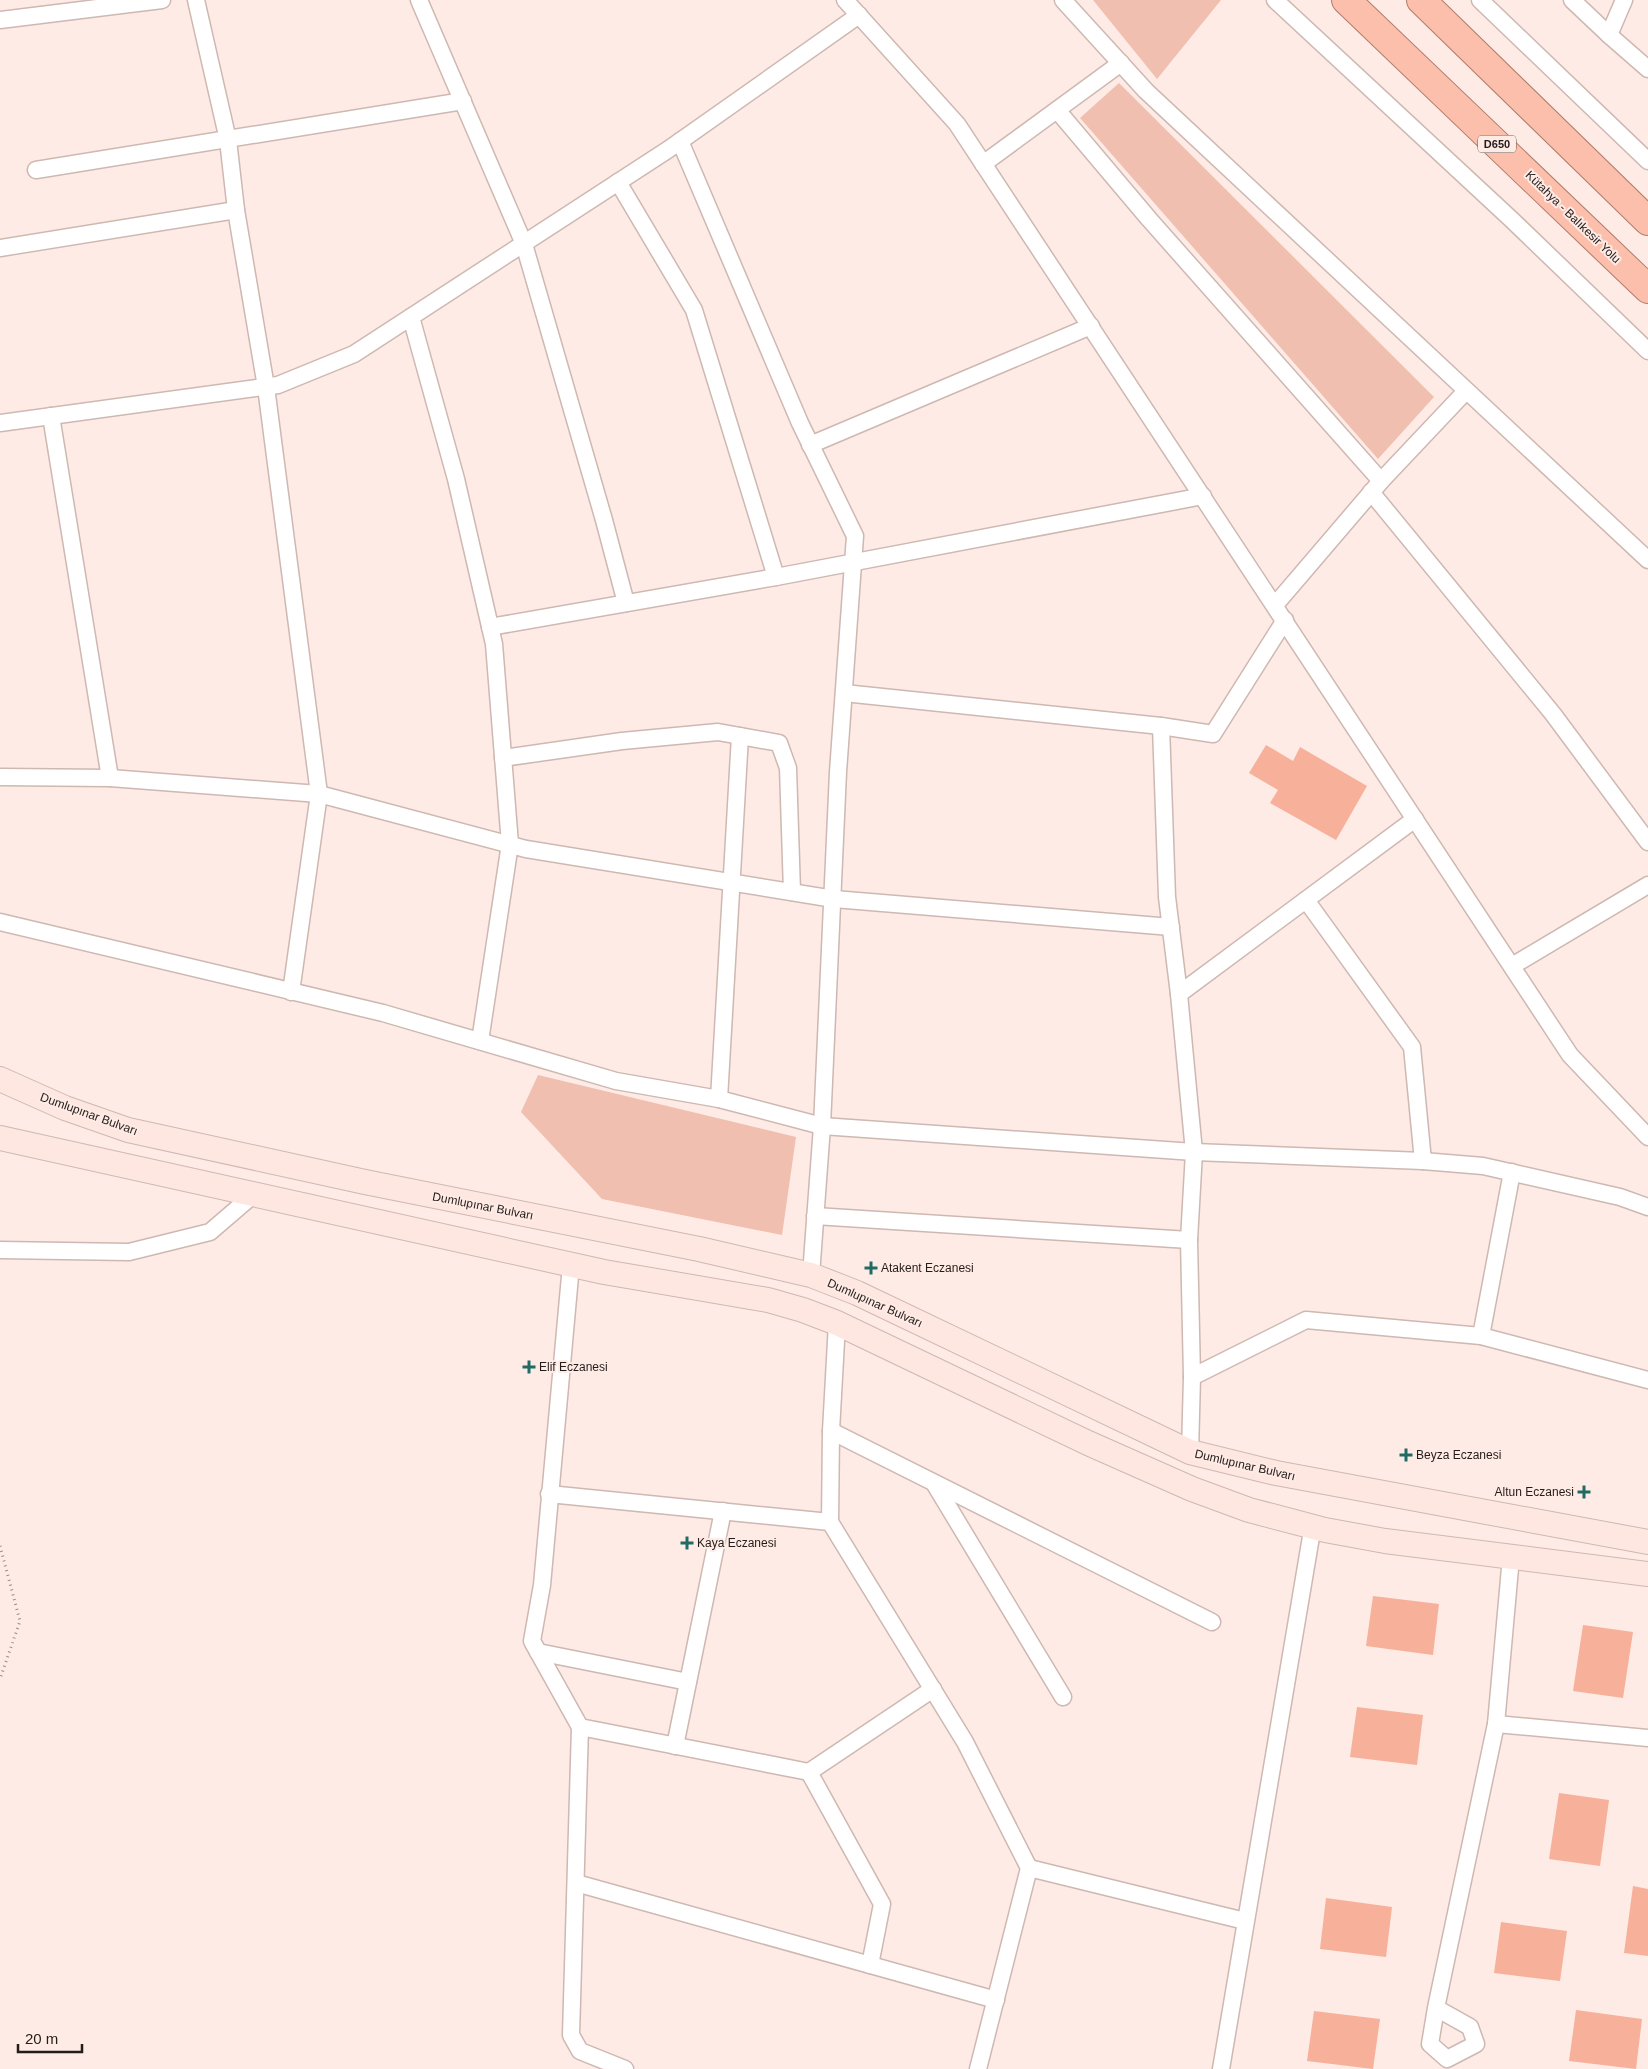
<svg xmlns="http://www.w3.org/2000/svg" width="1648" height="2069" viewBox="0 0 1648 2069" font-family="Helvetica,sans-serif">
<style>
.green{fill:#f0bfaf}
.building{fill:#f7b099}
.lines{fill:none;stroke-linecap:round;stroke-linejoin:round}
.minor-casing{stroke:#ceb8b1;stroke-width:19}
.secondary-casing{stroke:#ceb8b1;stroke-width:26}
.trunk-casing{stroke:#b07c6b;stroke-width:30}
.path{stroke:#9b8d88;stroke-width:3;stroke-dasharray:1 4;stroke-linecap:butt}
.minor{stroke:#fff;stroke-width:16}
.secondary{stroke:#fee7e0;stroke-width:24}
.trunk{stroke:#fcbfab;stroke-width:28}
.poi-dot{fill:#216b65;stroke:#feebe5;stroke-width:2}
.labels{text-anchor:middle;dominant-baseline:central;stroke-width:4;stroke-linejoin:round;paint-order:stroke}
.shield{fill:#feebe5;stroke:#655a57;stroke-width:1}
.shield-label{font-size:11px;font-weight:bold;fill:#241c1a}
.street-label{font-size:12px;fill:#241c1a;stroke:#feebe5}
.poi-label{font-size:12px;fill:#241c1a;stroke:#feebe5;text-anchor:start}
</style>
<rect width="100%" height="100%" fill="#feebe5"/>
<!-- green -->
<g class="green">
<polygon points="1093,0 1221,0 1157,79"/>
<polygon points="1119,83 1434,397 1378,459 1080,118"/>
<polygon points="538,1075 796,1137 782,1235 602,1199 521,1112"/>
</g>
<!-- building -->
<g class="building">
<polygon points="1266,745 1293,761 1300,747 1367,786 1336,840 1270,803 1278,790 1249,773"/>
<polygon points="1373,1596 1439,1604 1433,1655 1366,1646"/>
<polygon points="1583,1625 1633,1632 1623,1698 1573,1691"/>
<polygon points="1357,1707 1423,1715 1417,1765 1350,1757"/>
<polygon points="1559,1793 1609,1800 1600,1866 1549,1859"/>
<polygon points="1633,1886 1648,1889 1648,1956 1624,1953"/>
<polygon points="1326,1898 1392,1907 1386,1957 1320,1949"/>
<polygon points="1501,1922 1567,1931 1560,1981 1494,1973"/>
<polygon points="1576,2010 1642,2019 1636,2069 1569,2061"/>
<polygon points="1314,2011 1380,2019 1373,2069 1307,2061"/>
</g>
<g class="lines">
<defs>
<g id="minor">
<polyline points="196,0 228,140 236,210 266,387 319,794 291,992"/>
<polyline points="419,0 524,244 604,520 626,603"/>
<polyline points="845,0 957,124 1570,1055 1648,1137"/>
<polyline points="1063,0 1146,91 1648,560"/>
<polyline points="1275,0 1512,220 1648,351"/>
<polyline points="1480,0 1648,161"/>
<polyline points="1572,0 1609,35"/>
<polyline points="1624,0 1609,35 1648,69"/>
<polyline points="0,20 162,0"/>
<polyline points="1057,110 1149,219 1381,481"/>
<polyline points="680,141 800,423 855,536 838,772 822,1126 811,1275"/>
<polyline points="983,164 1121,63"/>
<polyline points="36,170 463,101"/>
<polyline points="618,182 694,310 776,577"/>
<polyline points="0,248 236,210"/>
<polyline points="411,317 456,479 494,644 510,844 480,1041"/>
<polyline points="51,416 110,778"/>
<polyline points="0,423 278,385 354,354 669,149 859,15"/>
<polyline points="810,445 1091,326"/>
<polyline points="1371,492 1553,714 1648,842"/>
<polyline points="1275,605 1381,481 1466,391"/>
<polyline points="490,627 776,577 1203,496"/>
<polyline points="844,693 1161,726 1213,734 1285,620"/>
<polyline points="1161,726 1167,897 1179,994 1194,1152 1189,1240 1192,1377 1190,1452"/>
<polyline points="503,758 622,741 718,732 779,743 788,768 792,892"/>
<polyline points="0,777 110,778 319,794 526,849 834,899 1171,927"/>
<polyline points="1306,900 1412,1047 1423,1161"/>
<polyline points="0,922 383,1013 616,1081 719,1099 822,1126 1194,1152 1423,1161 1483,1166 1620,1197 1648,1207"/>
<polyline points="1512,966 1648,885"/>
<polyline points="1179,994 1415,819"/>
<polyline points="719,1099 740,736"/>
<polyline points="815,1216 1189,1240"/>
<polyline points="0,1250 129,1252 210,1232 253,1195"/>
<polyline points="571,1265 542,1585 532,1641 580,1727 571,2035 580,2051 625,2069"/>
<polyline points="837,1323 831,1431 830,1522 965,1742 1029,1868 978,2069"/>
<polyline points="1481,1336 1512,1172"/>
<polyline points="1192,1377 1306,1320 1481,1336 1648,1380"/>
<polyline points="831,1431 1212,1622"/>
<polyline points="934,1483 1063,1697"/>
<polyline points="549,1494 830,1522"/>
<polyline points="538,1652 688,1682"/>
<polyline points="1496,1724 1648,1738"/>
<polyline points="580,1727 809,1772 933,1689"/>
<polyline points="675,1746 723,1511"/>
<polyline points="809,1772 882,1904 870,1965"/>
<polyline points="1029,1868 1245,1921"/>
<polyline points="576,1883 996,2000"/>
<polyline points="1436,2008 1470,2027 1476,2044 1447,2059 1430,2044 1436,2008 1496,1724 1511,1557"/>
<polyline points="1221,2069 1313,1525"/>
</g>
<g id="secondary">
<polyline points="0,1079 65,1108 128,1130 365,1182 699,1249 811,1275 857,1293 1190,1452 1276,1473 1648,1542"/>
<polyline points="0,1138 604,1272 768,1300 803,1310 837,1323 1088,1443 1192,1489 1249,1510 1325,1530 1385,1541 1648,1574"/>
</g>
<g id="trunk">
<polyline points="1346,0 1648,289"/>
<polyline points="1421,0 1648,221"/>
</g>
</defs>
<!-- minor casing -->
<use href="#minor" class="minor-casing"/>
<!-- secondary casing -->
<use href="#secondary" class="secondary-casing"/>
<!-- trunk casing -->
<use href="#trunk" class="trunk-casing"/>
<!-- path -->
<polyline class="path" points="0,1546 20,1621 0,1679"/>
<!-- minor -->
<use href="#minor" class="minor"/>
<!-- secondary -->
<use href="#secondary" class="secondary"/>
<!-- trunk -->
<use href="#trunk" class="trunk"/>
</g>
<!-- markers -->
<g class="poi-dot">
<path d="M868.5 1260.5h5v5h5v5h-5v5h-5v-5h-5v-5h5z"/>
<path d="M526.5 1359.5h5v5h5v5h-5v5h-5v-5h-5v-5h5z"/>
<path d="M1403.5 1447.5h5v5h5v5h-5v5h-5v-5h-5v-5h5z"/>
<path d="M1581.5 1484.5h5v5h5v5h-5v5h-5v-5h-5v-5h5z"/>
<path d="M684.5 1535.5h5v5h5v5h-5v5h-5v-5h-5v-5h5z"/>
</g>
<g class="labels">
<!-- shield labels -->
<rect class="shield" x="1478" y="135.5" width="38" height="17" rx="4"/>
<g class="shield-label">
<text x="1497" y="144">D650</text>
</g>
<!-- street labels -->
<g class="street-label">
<text transform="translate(1573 217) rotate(44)">Kütahya - Balıkesir Yolu</text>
<text transform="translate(89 1114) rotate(20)">Dumlupınar Bulvarı</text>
<text transform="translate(483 1206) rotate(11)">Dumlupınar Bulvarı</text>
<text transform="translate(875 1303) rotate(24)">Dumlupınar Bulvarı</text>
<text transform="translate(1245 1465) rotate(13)">Dumlupınar Bulvarı</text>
</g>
<!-- poi labels -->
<g class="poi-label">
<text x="881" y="1268">Atakent Eczanesi</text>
<text x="539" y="1367">Elif Eczanesi</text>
<text x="1416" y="1455">Beyza Eczanesi</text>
<text x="1574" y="1492" text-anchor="end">Altun Eczanesi</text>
<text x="697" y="1543">Kaya Eczanesi</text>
</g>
</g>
<!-- scale -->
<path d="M18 2044v8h64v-8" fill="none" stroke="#241c1a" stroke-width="2.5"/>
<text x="25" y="2044" font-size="15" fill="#241c1a" stroke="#feebe5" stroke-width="4" paint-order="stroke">20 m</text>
</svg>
